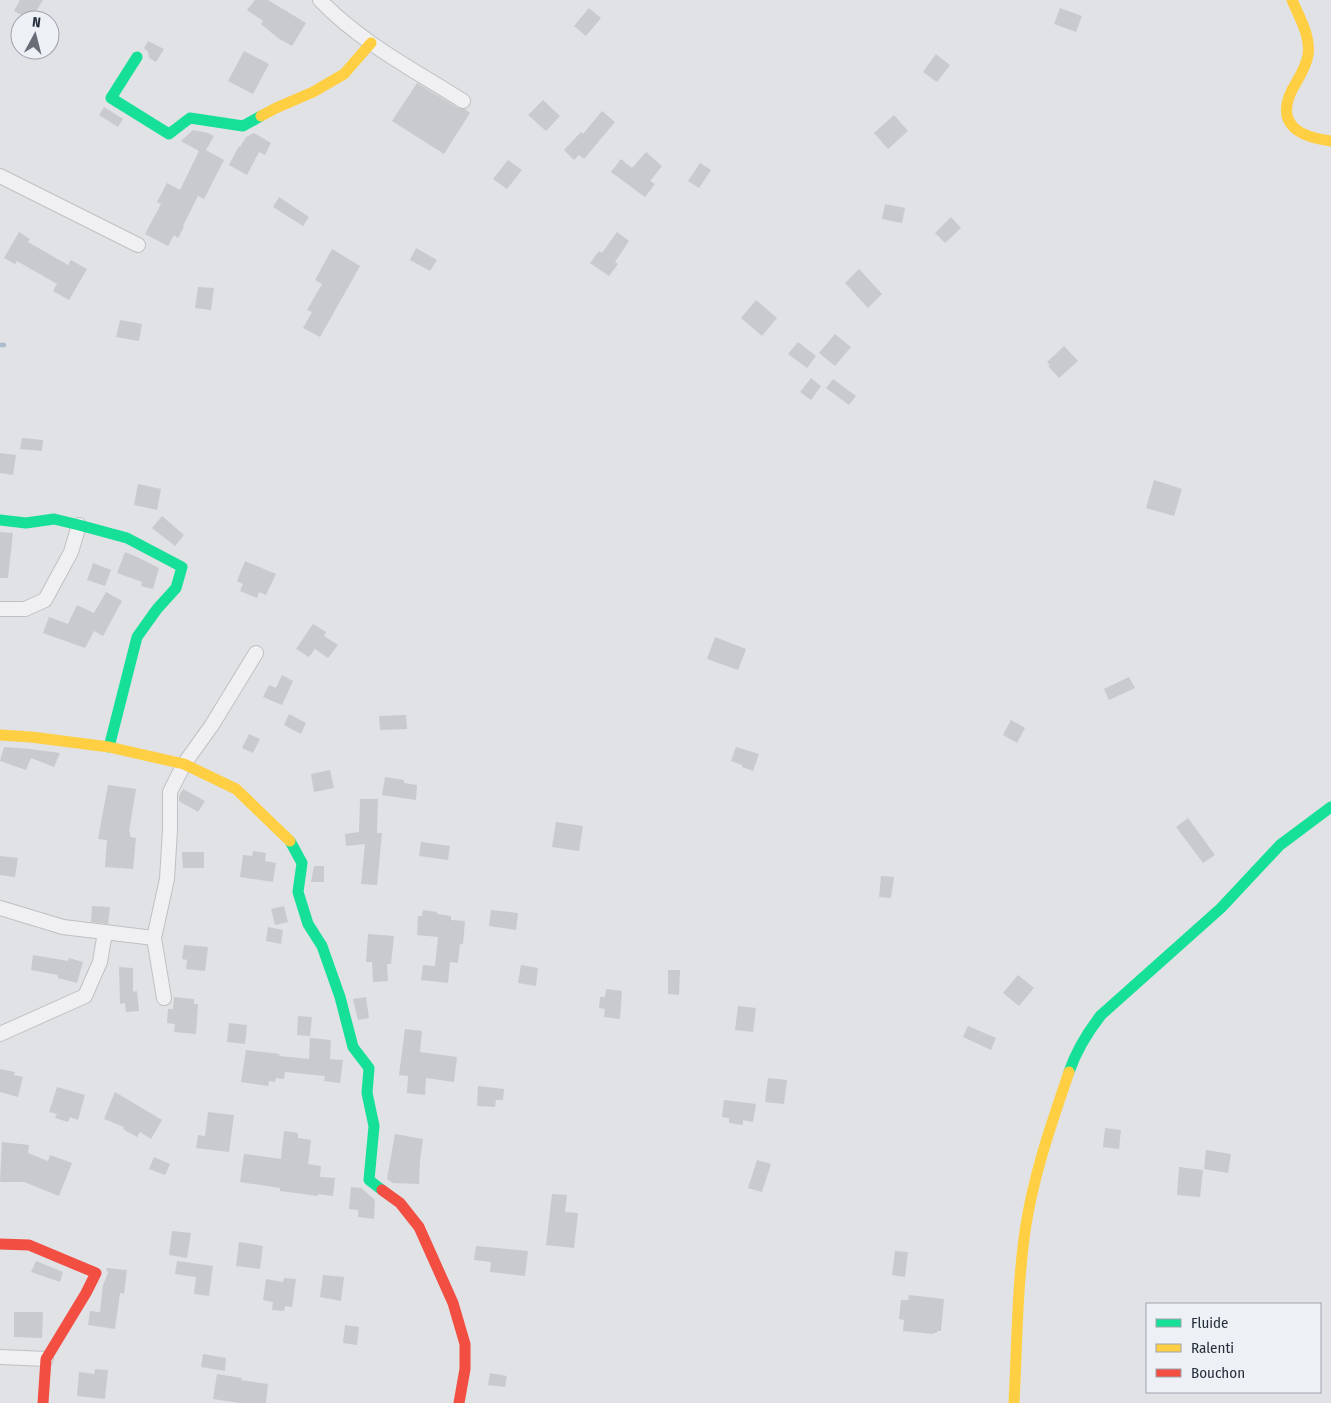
<svg xmlns="http://www.w3.org/2000/svg" width="1331" height="1403" viewBox="0 0 1331 1403" font-family="'Fira Sans Condensed',sans-serif">
<style>
.lines{fill:none;stroke-linecap:round;stroke-linejoin:round}
.stream{stroke:#aebcd0;stroke-width:4.5}
.building{fill:#c8cacd}
.street-casing{stroke:#bec0c3;stroke-width:16}
.street{stroke:#f0f0f2;stroke-width:14}
.fast{stroke:#16e098;stroke-width:11}
.slow{stroke:#ffcf43;stroke-width:11}
.jam{stroke:#f24e42;stroke-width:11}
</style>
<rect width="100%" height="100%" fill="#e0e2e5"/>
<g class="lines">
<!-- stream -->
<polyline class="stream" points="0,345 4,345"/>
</g>
<!-- building -->
<g class="building">
<polygon points="20,0 43,0 31,20 14,11"/>
<polygon points="255,0 268,0 306,23 292,46 278,38 261,24 263,21 247,10"/>
<polygon points="589,8 601,18 586,36 574,26"/>
<polygon points="1060,8 1082,16 1076,32 1054,24"/>
<polygon points="148,41 164,49 156,62 149,58 148,52 144,48"/>
<polygon points="244,51 269,64 253,94 228,81"/>
<polygon points="936,54 950,65 937,82 923,72"/>
<polygon points="417,83 458,108 465,109 470,113 444,154 392,121"/>
<polygon points="543,100 560,116 546,131 528,115"/>
<polygon points="104,107 123,119 118,127 99,115"/>
<polygon points="602,111 615,122 584,159 579,155 574,160 564,150 581,132 583,134"/>
<polygon points="894,115 908,131 888,149 874,133"/>
<polygon points="193,130 208,133 214,136 206,150 224,160 204,199 198,196 183,226 184,227 178,238 174,235 168,246 145,234 161,204 157,202 167,183 180,190 199,151 181,141"/>
<polygon points="254,133 271,143 265,155 259,152 247,175 229,165 239,146 240,147 246,137"/>
<polygon points="646,152 662,166 650,181 655,184 645,197 611,172 621,159 632,168"/>
<polygon points="508,160 522,170 507,189 493,179"/>
<polygon points="700,163 711,170 699,188 688,181"/>
<polygon points="279,197 309,217 303,226 273,207"/>
<polygon points="885,204 905,208 902,223 882,219"/>
<polygon points="951,217 961,228 945,243 935,233"/>
<polygon points="19,232 30,239 28,242 68,265 71,260 87,269 69,300 53,291 57,284 17,261 15,264 4,258"/>
<polygon points="617,232 629,241 615,262 618,264 609,276 590,263 599,251 602,253"/>
<polygon points="416,248 437,260 430,271 410,260"/>
<polygon points="332,249 360,266 320,337 303,328 312,312 307,310 322,284 315,280"/>
<polygon points="859,269 882,294 868,308 845,283"/>
<polygon points="198,287 214,288 211,310 195,308"/>
<polygon points="756,300 777,318 762,336 741,318"/>
<polygon points="120,320 142,324 139,341 116,337"/>
<polygon points="835,334 851,347 835,366 819,353"/>
<polygon points="798,342 816,356 807,368 788,354"/>
<polygon points="1064,346 1078,361 1059,378 1048,366 1050,365 1047,362"/>
<polygon points="811,378 821,386 811,400 800,392"/>
<polygon points="833,379 856,396 849,405 826,388"/>
<polygon points="22,438 43,440 42,451 20,449"/>
<polygon points="0,453 16,455 13,475 0,473"/>
<polygon points="1154,480 1182,489 1174,516 1146,508"/>
<polygon points="138,484 161,489 157,510 134,505"/>
<polygon points="162,516 184,535 175,546 152,528"/>
<polygon points="0,532 13,533 8,578 0,578"/>
<polygon points="125,552 139,558 159,568 153,589 141,586 142,582 117,573"/>
<polygon points="245,561 276,574 266,595 259,592 257,598 240,591 243,584 237,581"/>
<polygon points="93,563 111,570 105,586 87,580"/>
<polygon points="106,592 122,601 103,636 94,631 85,648 43,633 49,617 68,624 77,605 94,613"/>
<polygon points="313,624 326,632 324,636 338,645 328,658 315,649 309,657 296,649"/>
<polygon points="715,637 746,649 738,670 707,659"/>
<polygon points="282,675 293,681 282,705 263,697 269,685 276,688"/>
<polygon points="1129,677 1135,688 1109,700 1104,689"/>
<polygon points="289,714 306,723 301,734 284,725"/>
<polygon points="406,715 407,729 380,730 379,716"/>
<polygon points="1011,720 1025,728 1017,743 1003,735"/>
<polygon points="249,734 260,739 253,753 242,748"/>
<polygon points="4,747 30,749 60,753 54,767 31,758 26,770 0,761"/>
<polygon points="736,747 759,754 753,771 742,767 742,765 731,761"/>
<polygon points="330,770 334,788 314,792 311,774"/>
<polygon points="385,777 404,780 404,783 417,785 416,800 382,795"/>
<polygon points="108,785 136,789 129,832 130,832 130,837 136,838 133,869 105,867 107,840 98,839"/>
<polygon points="183,789 205,801 198,812 179,801 179,796"/>
<polygon points="360,799 378,799 377,833 382,833 377,885 361,884 365,844 346,846 345,834 359,832"/>
<polygon points="1188,818 1215,855 1203,863 1176,827"/>
<polygon points="556,822 583,826 579,851 552,847"/>
<polygon points="421,842 450,846 448,860 419,856"/>
<polygon points="253,851 266,853 265,861 276,863 273,882 240,877 243,855 252,856"/>
<polygon points="182,852 204,852 204,868 183,868"/>
<polygon points="0,856 18,858 15,877 0,875"/>
<polygon points="314,866 324,866 324,882 311,882"/>
<polygon points="881,876 894,877 891,898 879,897"/>
<polygon points="92,906 110,907 108,924 91,922"/>
<polygon points="284,906 288,922 275,925 271,909"/>
<polygon points="423,910 437,912 437,914 451,916 451,920 465,921 463,944 460,944 458,963 450,962 448,983 421,980 423,965 435,966 438,937 417,935 418,916 422,916"/>
<polygon points="491,910 518,913 516,930 489,926"/>
<polygon points="268,927 283,930 281,944 266,941"/>
<polygon points="368,934 394,936 391,964 387,964 388,981 373,982 372,962 366,962"/>
<polygon points="184,945 208,947 205,971 186,969 187,960 182,959"/>
<polygon points="33,955 68,961 69,958 83,962 77,983 58,978 58,975 31,970"/>
<polygon points="521,965 538,968 536,986 518,983"/>
<polygon points="119,967 133,968 133,992 137,991 139,1011 126,1012 125,1003 120,1004"/>
<polygon points="668,970 680,970 679,995 668,994"/>
<polygon points="1018,975 1034,988 1019,1006 1003,993"/>
<polygon points="606,989 622,991 620,1019 604,1017 605,1009 599,1008 600,997 605,997"/>
<polygon points="174,997 194,999 194,1004 198,1004 196,1034 174,1032 175,1024 167,1023 168,1009 173,1009"/>
<polygon points="366,997 369,1018 358,1020 353,999"/>
<polygon points="738,1006 756,1008 753,1032 735,1030"/>
<polygon points="298,1016 312,1017 310,1036 297,1035"/>
<polygon points="229,1023 247,1025 245,1044 227,1042"/>
<polygon points="968,1026 996,1038 991,1050 963,1037"/>
<polygon points="405,1029 422,1031 420,1052 457,1057 454,1082 426,1078 425,1095 407,1093 408,1076 399,1075"/>
<polygon points="310,1038 331,1040 330,1059 343,1060 340,1083 324,1081 325,1076 285,1072 284,1079 276,1078 275,1082 269,1081 268,1086 241,1082 246,1050 280,1054 279,1056 309,1059"/>
<polygon points="0,1069 15,1072 14,1075 23,1077 18,1097 0,1092"/>
<polygon points="768,1078 787,1080 784,1104 765,1102"/>
<polygon points="478,1086 504,1089 503,1100 496,1100 495,1107 477,1106"/>
<polygon points="57,1087 85,1095 78,1120 70,1117 68,1122 55,1118 57,1114 49,1112"/>
<polygon points="115,1092 162,1120 151,1139 140,1132 137,1137 123,1129 124,1127 104,1119"/>
<polygon points="724,1100 756,1104 753,1122 743,1120 743,1125 729,1123 729,1118 722,1117"/>
<polygon points="208,1112 234,1115 229,1152 196,1148 198,1135 205,1136"/>
<polygon points="1105,1128 1121,1130 1119,1149 1103,1147"/>
<polygon points="284,1131 298,1133 298,1138 311,1140 308,1164 321,1166 320,1177 335,1178 333,1196 318,1194 318,1196 280,1191 280,1188 240,1182 244,1154 281,1159"/>
<polygon points="395,1134 423,1139 420,1160 419,1184 393,1183 387,1179"/>
<polygon points="2,1142 29,1145 28,1153 48,1161 50,1155 72,1163 59,1196 24,1182 0,1182"/>
<polygon points="1206,1150 1231,1154 1228,1173 1204,1169"/>
<polygon points="154,1157 170,1164 165,1175 149,1169"/>
<polygon points="757,1160 771,1164 762,1192 748,1188"/>
<polygon points="1179,1167 1203,1170 1200,1197 1177,1195"/>
<polygon points="351,1187 361,1188 375,1200 374,1219 358,1217 358,1210 349,1209"/>
<polygon points="552,1194 567,1195 565,1212 578,1213 574,1248 546,1245"/>
<polygon points="172,1231 191,1233 187,1258 169,1255"/>
<polygon points="239,1242 263,1246 260,1269 236,1266"/>
<polygon points="476,1246 528,1251 525,1276 490,1272 491,1262 474,1260"/>
<polygon points="895,1251 908,1252 905,1277 892,1275"/>
<polygon points="36,1261 63,1272 60,1282 31,1272"/>
<polygon points="177,1261 213,1266 209,1296 194,1294 196,1277 175,1274"/>
<polygon points="106,1268 127,1270 124,1294 120,1293 115,1329 88,1325 90,1311 100,1312 103,1285 108,1273"/>
<polygon points="323,1275 344,1277 341,1301 320,1297"/>
<polygon points="284,1278 296,1279 292,1307 285,1306 284,1311 272,1310 273,1302 263,1300 266,1279 283,1282"/>
<polygon points="909,1295 944,1299 941,1331 937,1331 937,1333 933,1333 933,1334 903,1331 904,1320 899,1319 901,1300 908,1300"/>
<polygon points="14,1312 43,1312 42,1338 14,1337"/>
<polygon points="345,1325 359,1327 357,1345 343,1343"/>
<polygon points="203,1354 226,1358 225,1371 201,1367"/>
<polygon points="95,1369 108,1370 105,1399 77,1396 79,1372 94,1374"/>
<polygon points="490,1373 507,1376 505,1387 488,1385"/>
<polygon points="217,1374 242,1378 241,1380 268,1384 266,1403 240,1403 213,1399"/>
</g>
<g class="lines">
<defs>
<g id="street">
<path d="M320,0C360,42 414,70 463,101"/>
<polyline points="0,176 138,245"/>
<polyline points="0,609 25,609 45,600 71,552 79,525"/>
<polyline points="0,908 63,927 154,938"/>
<polyline points="164,998 154,938 167,879 170,830 170,792 184,764 212,725 256,653"/>
<polyline points="0,1034 85,996 100,962 105,932"/>
<polyline points="0,1357 46,1359"/>
</g>
</defs>
<!-- street casing -->
<use href="#street" class="street-casing"/>
<!-- street -->
<use href="#street" class="street"/>
<!-- fast -->
<g class="fast">
<polyline points="137,57 111,98 169,134 190,118 243,126 261,116"/>
<polyline points="0,520 26,523 54,519 79,525 127,538 182,567 176,588 157,609 137,637 109,747"/>
<polyline points="290,841 302,863 298,892 308,924 322,946 340,997 353,1047 369,1068 367,1093 374,1126 369,1180 382,1190"/>
<path d="M1069,1072C1076,1051 1087,1033 1101,1015L1221,908L1280,845L1331,807"/>
</g>
<!-- slow -->
<g class="slow">
<path d="M1292,0C1299,17 1311,36 1308,55C1306,68 1298,79 1292,90C1275,125 1300,137 1331,141"/>
<polyline points="261,116 276,108 313,92 344,74 371,43"/>
<polyline points="0,735 31,737 109,747 184,764 236,789 290,841"/>
<path d="M1014,1403C1017,1346 1017,1288 1025,1231C1033,1176 1051,1125 1069,1072"/>
</g>
<!-- jam -->
<g class="jam">
<polyline points="382,1190 400,1203 419,1227 453,1303 465,1344 465,1369 459,1403"/>
<polyline points="0,1244 29,1245 96,1273 86,1293 46,1359 43,1403"/>
</g>
</g>
<!-- legend -->
<rect x="1146" y="1303" width="175" height="90" fill="#edf0f5" stroke="#9ea2ac"/>
<rect x="1156" y="1319" width="25" height="8" fill="#16e098" stroke="#9ea2ac"/>
<text x="1191" y="1328" font-size="15" fill="#272e3e">Fluide</text>
<rect x="1156" y="1344" width="25" height="8" fill="#ffcf43" stroke="#9ea2ac"/>
<text x="1191" y="1353" font-size="15" fill="#272e3e">Ralenti</text>
<rect x="1156" y="1369" width="25" height="8" fill="#f24e42" stroke="#9ea2ac"/>
<text x="1191" y="1378" font-size="15" fill="#272e3e">Bouchon</text>
<!-- north arrow -->
<g transform="translate(35 35) rotate(7)"><circle r="24" fill="#edf0f5" stroke="#9ea2ac"/>
<path d="M0-4L9 19L0 12L-9 19Z" fill="#686d78"/>
<text y="-8" font-size="14" font-weight="bold" text-anchor="middle" fill="#272e3e">N</text>
</g>
</svg>
